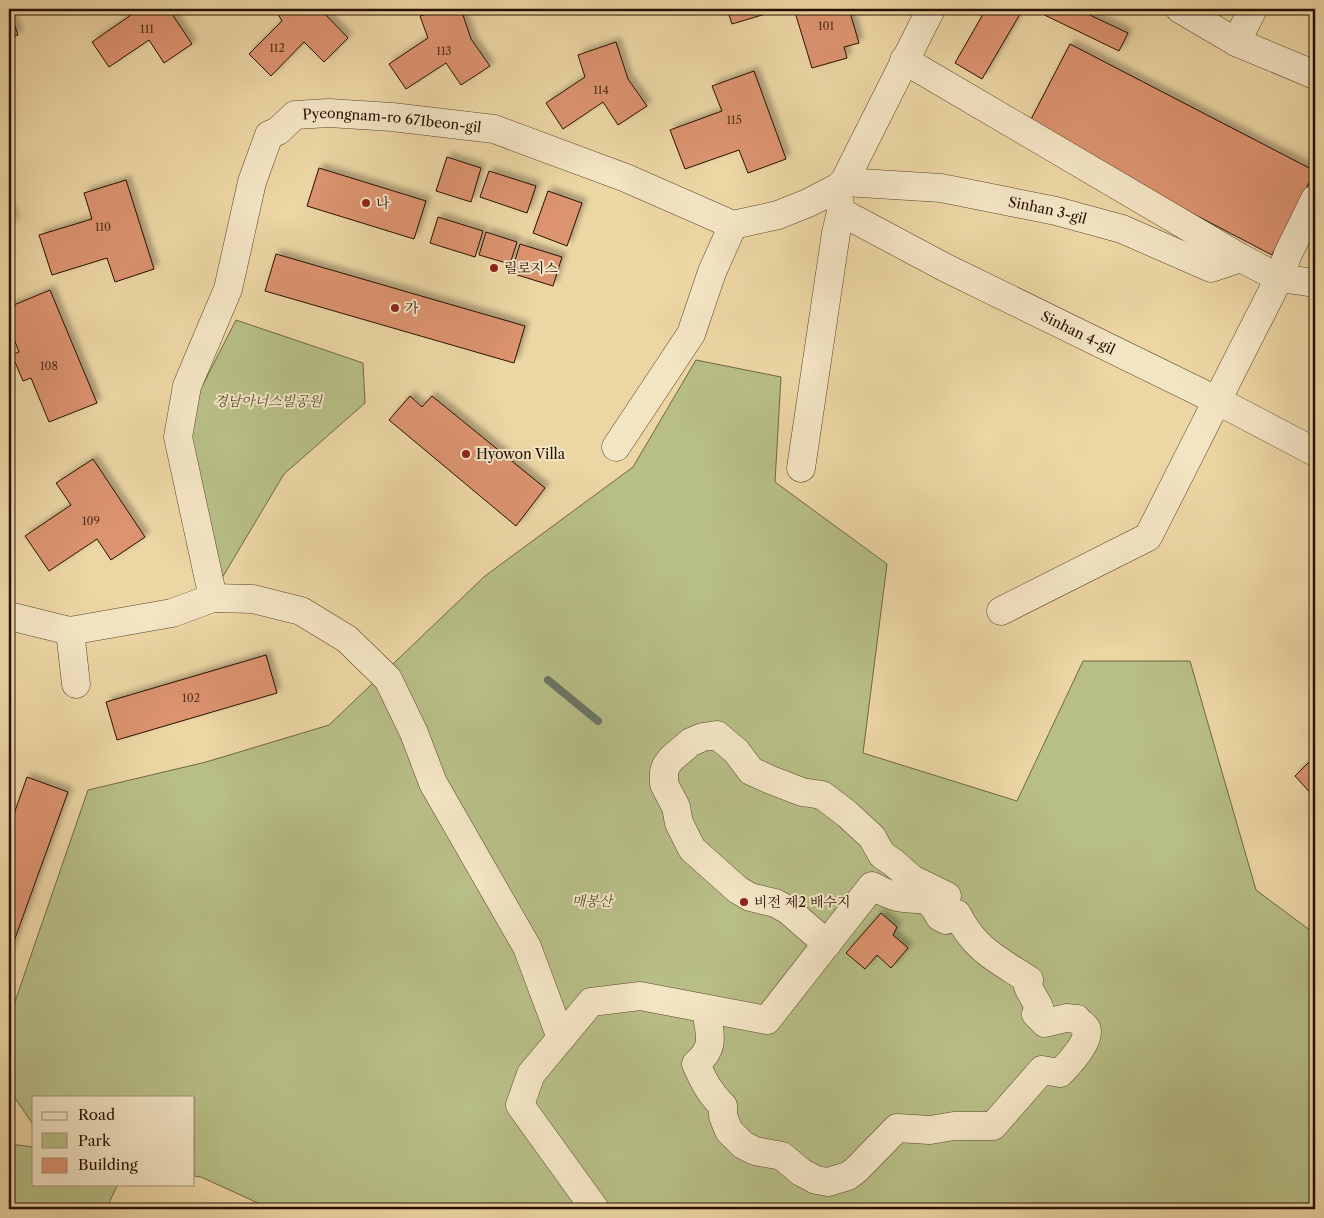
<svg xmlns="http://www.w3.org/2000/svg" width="1324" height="1218" viewBox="0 0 1324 1218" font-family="'Libre Caslon Text','Noto Serif KR',serif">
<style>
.green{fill:#b7be86;stroke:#6e6743}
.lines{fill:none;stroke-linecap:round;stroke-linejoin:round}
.stream{stroke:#6b7564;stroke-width:8}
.building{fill:#dc936f;stroke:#261000;filter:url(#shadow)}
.minor-casing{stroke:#584229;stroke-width:29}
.minor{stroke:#f3e4c4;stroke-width:28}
.poi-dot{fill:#8f2418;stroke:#f3e4c4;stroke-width:2}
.labels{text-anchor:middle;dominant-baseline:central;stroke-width:4;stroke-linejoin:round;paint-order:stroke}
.number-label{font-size:11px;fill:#54311c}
.street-label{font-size:14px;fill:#261000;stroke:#f3e4c4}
.poi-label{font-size:14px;fill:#261000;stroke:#f3e4c4;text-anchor:start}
.park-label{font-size:14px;font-style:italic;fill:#594d2f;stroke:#f3e4c4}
</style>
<defs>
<filter id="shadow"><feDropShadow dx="4.5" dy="-4.5" stdDeviation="2.5" flood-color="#0004"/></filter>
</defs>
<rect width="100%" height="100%" fill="#ecd6a4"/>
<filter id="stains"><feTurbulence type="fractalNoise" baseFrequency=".004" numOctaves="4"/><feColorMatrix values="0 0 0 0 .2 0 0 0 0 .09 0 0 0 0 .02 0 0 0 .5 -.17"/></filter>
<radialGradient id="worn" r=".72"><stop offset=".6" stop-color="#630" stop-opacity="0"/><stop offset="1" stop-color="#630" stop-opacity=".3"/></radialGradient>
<!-- green -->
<g class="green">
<polygon points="236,320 363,363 365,403 284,474 222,578 185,436 190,410"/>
<polygon points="696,360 781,377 775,482 887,564 863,753 1017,801 1083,661 1190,661 1256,890 1315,934 1315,1209 271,1209 201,1177 194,1176 194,1097 34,1097 34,1126 15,1098 9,1096 9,1019 88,790 206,762 329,725 485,576 633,467"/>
<polygon points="9,1144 34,1147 34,1184 118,1184 106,1209 9,1209"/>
</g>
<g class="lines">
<!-- stream -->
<polyline class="stream" points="548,680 598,721"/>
</g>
<!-- building -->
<g class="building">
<polygon points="9,9 18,35 9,38"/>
<polygon points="129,9 171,9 174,17 192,44 164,63 149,40 109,67 92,42 131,15"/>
<polygon points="275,9 322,9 325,14 348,38 324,62 304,42 271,76 249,54 282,21"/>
<polygon points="443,9 461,9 471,39 490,66 461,85 446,63 406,89 389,64 428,38 420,16"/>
<polygon points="727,9 782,9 732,24"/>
<polygon points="794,9 849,9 859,43 844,47 847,58 812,68"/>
<polygon points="986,9 1023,9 982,79 955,63"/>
<polygon points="1032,9 1077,9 1128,33 1119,51"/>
<polygon points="616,42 628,79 647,106 618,125 603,102 563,129 546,103 585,77 578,55"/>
<polygon points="1070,44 1315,171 1272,255 1027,127"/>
<polygon points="754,71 786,159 748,173 739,150 685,169 670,130 722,111 712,86"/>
<polygon points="447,157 481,168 471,202 436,191"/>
<polygon points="319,168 426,201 414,239 307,206"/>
<polygon points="489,171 536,186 527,213 480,197"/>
<polygon points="126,180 154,269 115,282 107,258 52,275 39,235 92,219 84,193"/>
<polygon points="548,191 582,203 567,246 533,233"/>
<polygon points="9,205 14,222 9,223"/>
<polygon points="438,217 483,231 475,257 430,243"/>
<polygon points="486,232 517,242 510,264 479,255"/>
<polygon points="520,244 562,257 553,286 511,273"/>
<polygon points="276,254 525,326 514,363 265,291"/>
<polygon points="50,290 97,403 49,422 31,378 23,381 12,355 19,352 9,326 9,307"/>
<polygon points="410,396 422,407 432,396 545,488 516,526 389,420"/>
<polygon points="93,459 145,537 111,560 97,539 49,571 25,536 71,505 56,483"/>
<polygon points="266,655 277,693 117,740 106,702"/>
<polygon points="1315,756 1315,798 1295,776"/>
<polygon points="27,777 68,792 9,955 9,828"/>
<polygon points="881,913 897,927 893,935 908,948 891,968 877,955 865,969 846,953"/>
</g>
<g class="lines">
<defs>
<g id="minor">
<polyline points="1180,9 1236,42 1315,75"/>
<polyline points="1236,42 1253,9"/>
<polyline points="904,60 1241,258 1279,278 1315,283"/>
<path id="s1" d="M844,182L941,188L1056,211L1122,229L1211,268L1241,258"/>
<path id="s2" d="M841,212L946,268L1218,401L1315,452"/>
<polyline points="616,447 691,334 712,272 733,225"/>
<polyline points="801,468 836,233 841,212 838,195"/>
<path id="s3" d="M213,598L178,437L187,386L228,289L252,182L269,135L278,131L295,115L329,113L392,117L494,129L626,178L733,225L778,215L808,203L837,188L844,182L931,9"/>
<polyline points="1001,611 1148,537 1279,278 1288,254 1315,199"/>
<polyline points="9,616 70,631 172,613 213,598 253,599 301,611 347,639 388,679 414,733 433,783 527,947 561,1038"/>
<polyline points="70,631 76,684"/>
<polyline points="827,944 788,910 775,903 750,897 738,890 692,849 679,823 676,807 664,784 664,772 666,766 671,759 691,742 703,737 717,735 736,751 751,771 771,780 802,792 822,795 847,814 872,837 882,855 894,863 912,879 947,896"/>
<path d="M595,1209L520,1105L531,1074L591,1002L640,996L767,1020L872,886C894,898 901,899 926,899L934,907L940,917L946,920L957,914C975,950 997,959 1029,980L1028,987L1039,1007L1036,1014L1045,1023L1066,1018L1077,1019C1079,1022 1084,1025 1086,1028C1093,1039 1067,1066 1060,1073L1042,1070L993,1126H954L930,1130L897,1128L857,1169L848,1176L828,1182L816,1180L801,1172L782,1156L755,1151L743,1145L729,1131L723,1116V1106C710,1094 703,1080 696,1064C717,1046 709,1033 706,1009"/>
</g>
</defs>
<!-- minor casing -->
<use href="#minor" class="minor-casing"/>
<!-- minor -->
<use href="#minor" class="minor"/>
</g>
<!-- markers -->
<g class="poi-dot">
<circle cx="366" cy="203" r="5"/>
<circle cx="494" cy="268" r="5"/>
<circle cx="395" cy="308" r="5"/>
<circle cx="466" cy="454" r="5"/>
<circle cx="744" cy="902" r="5"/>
</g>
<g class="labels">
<!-- number labels -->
<g class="number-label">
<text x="826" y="26">101</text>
<text x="147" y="29">111</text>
<text x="277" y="48">112</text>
<text x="444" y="51">113</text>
<text x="601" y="90">114</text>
<text x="734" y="120">115</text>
<text x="103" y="227">110</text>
<text x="49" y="366">108</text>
<text x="91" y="521">109</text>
<text x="191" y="698">102</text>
</g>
<!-- street labels -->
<g class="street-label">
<text stroke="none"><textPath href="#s3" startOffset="612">Pyeongnam-ro 671beon-gil</textPath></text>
<text stroke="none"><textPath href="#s1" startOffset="206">Sinhan 3-gil</textPath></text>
<text stroke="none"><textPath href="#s2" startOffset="266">Sinhan 4-gil</textPath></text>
</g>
<!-- poi labels -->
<g class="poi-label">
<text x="376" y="203">나</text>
<text x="504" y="268">릴로지스</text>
<text x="405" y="308">가</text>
<text x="476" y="454">Hyowon Villa</text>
<text x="754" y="902">비전 제2 배수지</text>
</g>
<!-- park labels -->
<g class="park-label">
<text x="268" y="401">경남아너스빌공원</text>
<text x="592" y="901">매봉산</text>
</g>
</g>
<!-- margin -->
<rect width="1324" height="1218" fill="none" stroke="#ecd6a4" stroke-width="30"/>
<rect x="10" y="10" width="1304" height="1198" fill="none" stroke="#261000" stroke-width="2.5"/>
<rect x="15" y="15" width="1294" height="1188" fill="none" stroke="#261000"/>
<!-- legend -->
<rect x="32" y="1096" width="162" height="90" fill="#f3e4c4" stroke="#a18f76"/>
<rect x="42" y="1112" width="25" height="8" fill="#f3e4c4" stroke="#a18f76"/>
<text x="78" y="1120" font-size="15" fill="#261000">Road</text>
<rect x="42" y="1133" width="25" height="15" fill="#b7be86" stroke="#a18f76"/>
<text x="78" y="1146" font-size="15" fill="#261000">Park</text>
<rect x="42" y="1158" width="25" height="15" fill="#dc936f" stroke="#a18f76"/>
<text x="78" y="1170" font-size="15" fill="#261000">Building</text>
<rect width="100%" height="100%" filter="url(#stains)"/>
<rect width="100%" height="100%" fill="url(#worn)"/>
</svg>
